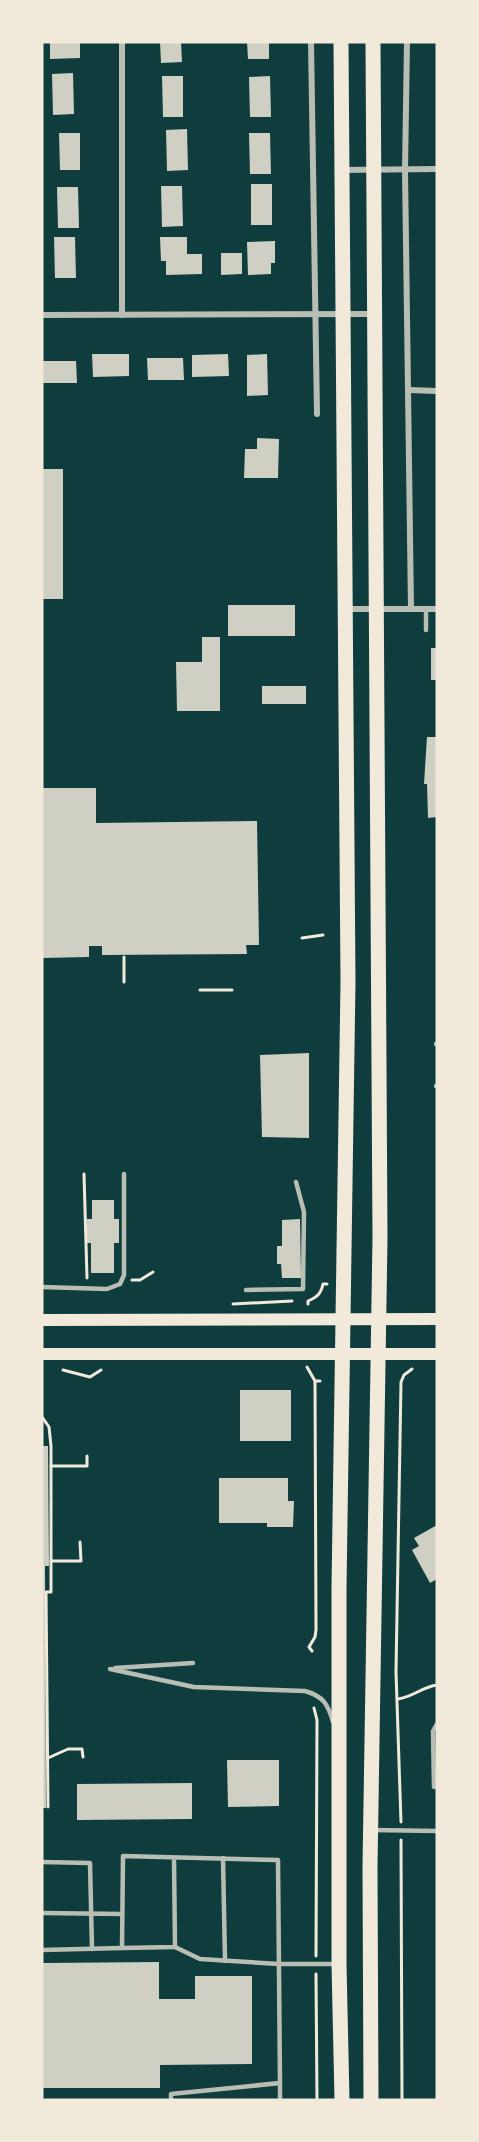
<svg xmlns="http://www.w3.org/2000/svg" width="479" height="2142" viewBox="0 0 479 2142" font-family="'IBM Plex Sans',sans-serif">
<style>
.building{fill:#cfcfc3}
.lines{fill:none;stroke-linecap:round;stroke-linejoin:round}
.path{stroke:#f1e9da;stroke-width:3}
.service{stroke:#b8beb3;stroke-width:4.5}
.minor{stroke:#b8beb3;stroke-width:6}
.secondary{stroke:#f1e9da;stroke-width:12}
.primary{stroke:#f1e9da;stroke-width:15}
</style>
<rect width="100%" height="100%" fill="#0f3d3e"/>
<!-- building -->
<g class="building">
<polygon points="50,42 80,42 80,58 50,59"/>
<polygon points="160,42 181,42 182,62 161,63"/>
<polygon points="247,42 269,42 269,59 248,59"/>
<polygon points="73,73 74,114 53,115 52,74"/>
<polygon points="162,76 183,76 183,117 163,117"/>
<polygon points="270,76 271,117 250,117 249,77"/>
<polygon points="187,129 188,170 167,171 166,130"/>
<polygon points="59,133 80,133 80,170 60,170"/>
<polygon points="249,133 270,133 271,174 250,174"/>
<rect x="251" y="184" width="21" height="41"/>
<polygon points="161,186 182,186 183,226 162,227"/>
<polygon points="57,187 78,187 79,228 58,228"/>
<polygon points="54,237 75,237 76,278 55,278"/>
<polygon points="160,237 187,237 187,254 202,254 202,274 166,275 166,261 161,261"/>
<polygon points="275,241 275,263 271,263 271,274 248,275 247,242"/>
<polygon points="221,253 242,253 242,274 221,275"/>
<polygon points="92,354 129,354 129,376 93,377"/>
<polygon points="228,354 229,376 192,377 192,355"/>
<polygon points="267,354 268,395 247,396 247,355"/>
<polygon points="147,358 183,358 184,380 148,380"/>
<polygon points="42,361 76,361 77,383 42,383"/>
<polygon points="257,438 279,439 278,478 244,478 245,449 257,449"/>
<rect x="42" y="469" width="21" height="130"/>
<rect x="228" y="605" width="67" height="31"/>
<polygon points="202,637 220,637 220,711 177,711 176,662 202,662"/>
<rect x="431" y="648" width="6" height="32"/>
<rect x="262" y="686" width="44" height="18"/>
<polygon points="427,737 437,737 437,817 428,818 427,784 424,784"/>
<polygon points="42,788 96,788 96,823 257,821 259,945 246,945 247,954 102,955 102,946 89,946 89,957 42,958"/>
<polygon points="309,1053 309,1138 262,1137 260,1055"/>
<polygon points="92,1200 114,1200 114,1219 119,1219 119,1243 114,1243 114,1273 91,1273 91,1243 87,1243 87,1219 92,1219"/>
<polygon points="300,1219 301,1278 282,1278 281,1264 277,1264 277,1246 282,1246 282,1220"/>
<rect x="240" y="1390" width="51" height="51"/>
<polygon points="42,1446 48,1446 49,1566 45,1566 46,1808 42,1808"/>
<polygon points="219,1478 288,1478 288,1501 294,1501 293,1527 267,1527 267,1523 219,1523"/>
<polygon points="437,1525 437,1579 430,1583 412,1550 419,1546 414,1538"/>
<polygon points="227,1760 279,1760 279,1806 228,1807"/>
<polygon points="192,1783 192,1819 77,1820 77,1784"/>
<polygon points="159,1962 159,1999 195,1999 195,1976 252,1976 252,2064 160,2065 160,2088 42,2088 42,1963"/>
</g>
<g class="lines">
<!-- path -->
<g class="path">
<polyline points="302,938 323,935"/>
<polyline points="124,957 124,982"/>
<polyline points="200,990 232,990"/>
<polyline points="84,1174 87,1278"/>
<polyline points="132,1280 140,1280 153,1272"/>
<polyline points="233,1304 292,1301"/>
<path d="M308,1304V1301C317,1297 321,1294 323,1284H327"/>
<polyline points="307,1367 315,1381 320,1381"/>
<polyline points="63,1370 90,1377 101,1370"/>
<polyline points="42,1417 49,1427 51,1446 51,1592 46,1592 48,1807"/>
<polyline points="51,1466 87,1466 87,1456"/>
<polyline points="51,1561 81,1561 80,1542"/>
<polyline points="312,1651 309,1647 315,1637 316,1630 315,1381"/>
<path d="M398,1699C413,1697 422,1687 437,1685"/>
<polyline points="314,1708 317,1720 316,1956"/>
<polyline points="48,1758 68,1749 82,1749 83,1757"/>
<polyline points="401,1822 396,1672 401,1382 404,1375 412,1369"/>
<polyline points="401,1840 402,2100"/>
<polyline points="316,1974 317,2100"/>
</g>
<!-- service -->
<g class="service">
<polyline points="426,609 426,630"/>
<polyline points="436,1044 437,1044"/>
<polyline points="436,1086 437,1086"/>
<polyline points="42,1287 107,1289 120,1284 124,1275 124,1174"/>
<polyline points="246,1290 303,1289 304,1212 296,1182"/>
<polyline points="115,1668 193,1663"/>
<path d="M110,1669L194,1687L305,1691C323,1696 328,1704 333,1722"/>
<polyline points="437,1724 433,1731 434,1787 437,1786"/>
<polyline points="372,1830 437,1831"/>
<polyline points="223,1858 225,1961"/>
<polyline points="42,1862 90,1863 92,1949"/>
<polyline points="42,1913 122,1914"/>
<polyline points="175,1947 200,1959 279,1964 338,1964"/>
<polyline points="42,1950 122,1948"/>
<polyline points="280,2083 280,2100"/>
<polyline points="171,2100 171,2094 280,2083 278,1860 123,1856 122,1948 175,1947 174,1858"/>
</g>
<!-- minor -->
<g class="minor">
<polyline points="311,42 317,414"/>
<polyline points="407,42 405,170 411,609"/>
<polyline points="342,170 437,169"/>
<polyline points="42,315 375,314"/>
<polyline points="122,315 122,42"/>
<polyline points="409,390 437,391"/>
<polyline points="345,609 437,609"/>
</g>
<!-- secondary -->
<g class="secondary">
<polyline points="42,1320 437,1319"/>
<polyline points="42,1354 437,1354"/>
</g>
<!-- primary -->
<g class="primary">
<polyline points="341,42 348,982 339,1588 339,1964 342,2100"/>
<polyline points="371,2100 370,1867 380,1238 373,42"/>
</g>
</g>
<!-- border -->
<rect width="479" height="2142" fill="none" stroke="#f1e9da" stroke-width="87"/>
</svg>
